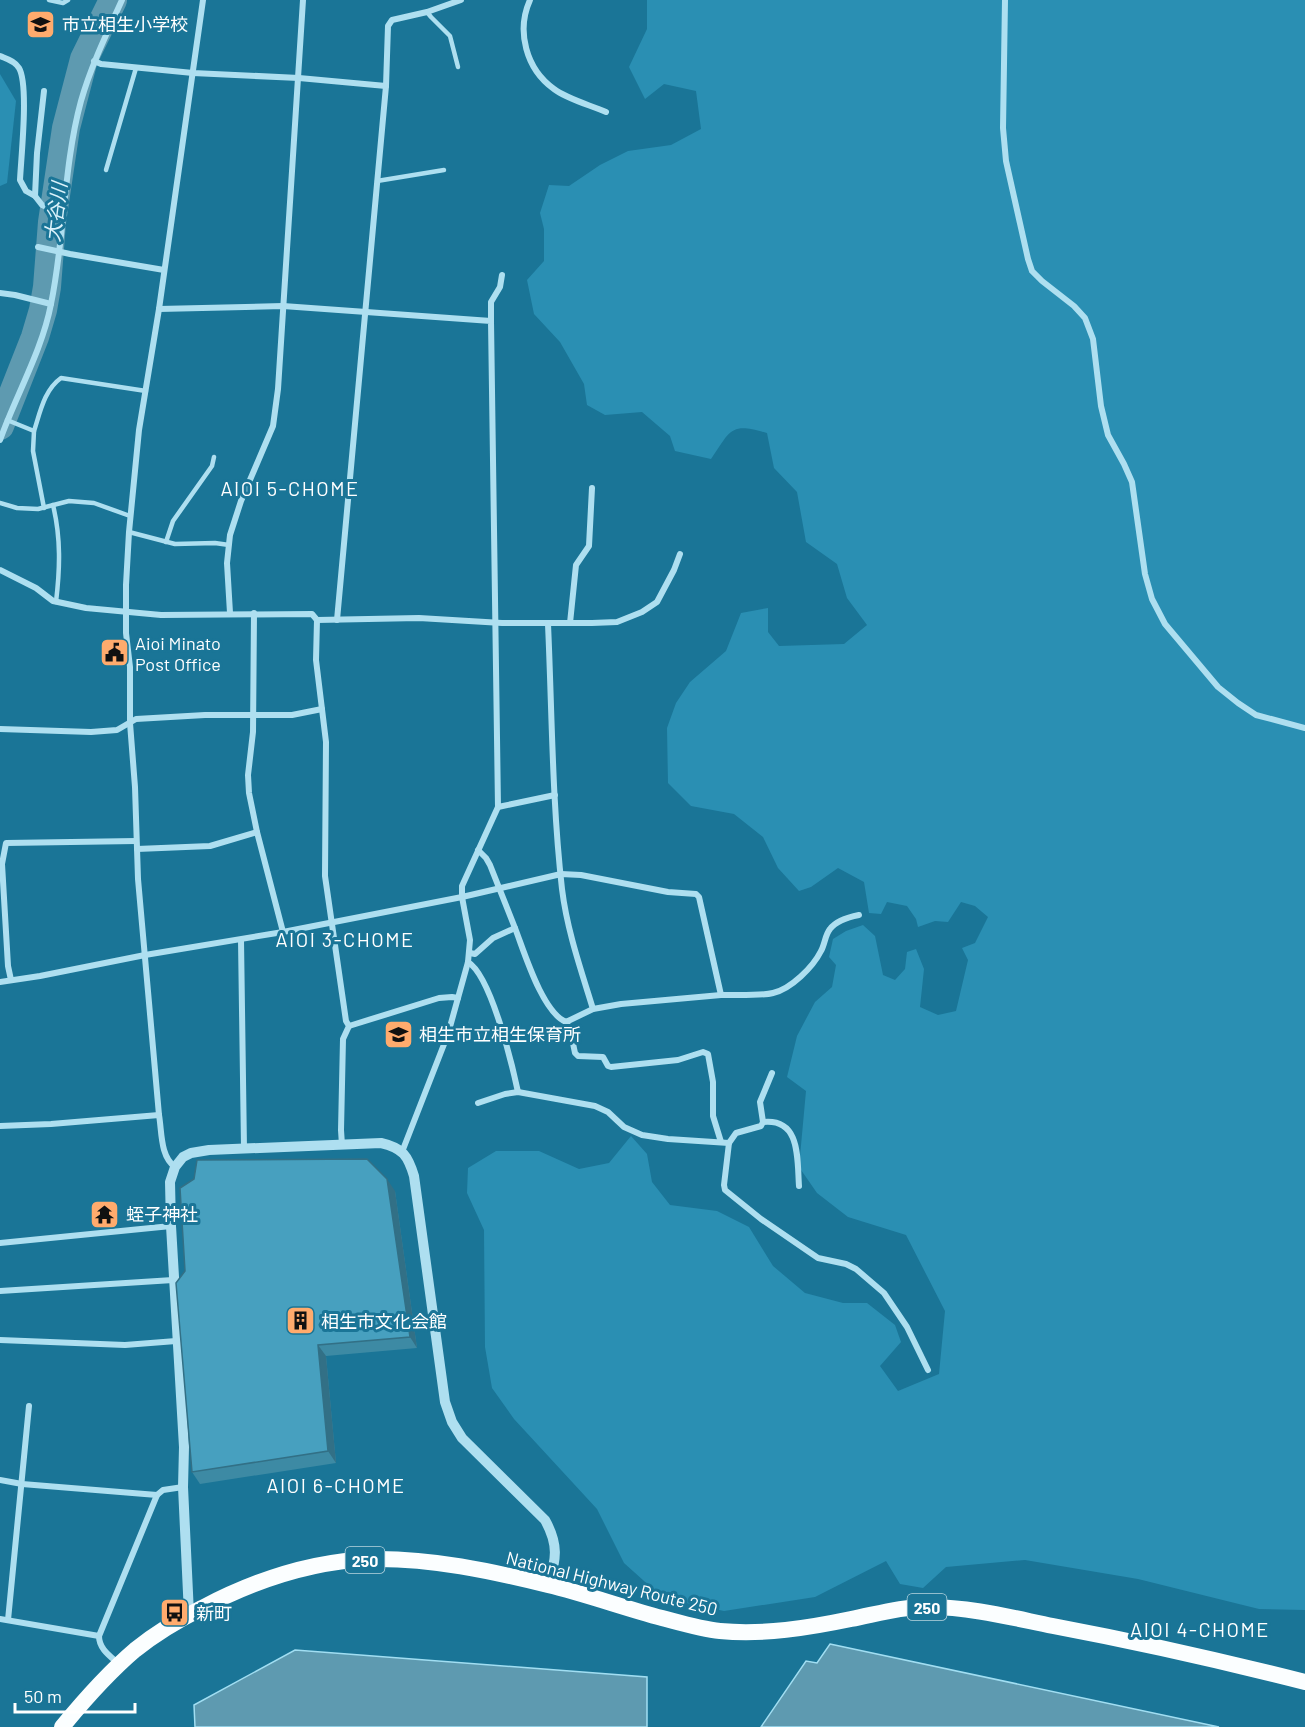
<svg xmlns="http://www.w3.org/2000/svg" width="1305" height="1727" viewBox="0 0 1305 1727" font-family="Barlow,'Noto Sans JP',sans-serif">
<style>
.green{fill:#2a8fb3}
.water{fill:#5e9ab0;stroke:#a1def2;stroke-width:1.5}
.lines{fill:none;stroke-linecap:round;stroke-linejoin:round}
.river{stroke:#5e9ab0;stroke-width:28}
.service{stroke:#aedff0;stroke-width:4.5}
.minor{stroke:#aedff0;stroke-width:6}
.tertiary{stroke:#aedff0;stroke-width:10}
.trunk{stroke:#fbfeff;stroke-width:16}
.wall{fill:#3d8aa4}
.shaded-wall{fill:#327086}
.building{fill:#47a0bf;stroke:#327086;stroke-width:1.5}
.labels{text-anchor:middle;dominant-baseline:central;stroke-width:6;stroke-linejoin:round;paint-order:stroke}
.shield{fill:#1a7597;stroke:#bad6e0;stroke-width:1.5}
.shield-label{font-size:16px;font-weight:bold;fill:#fff}
.poi-label{font-size:18px;fill:#fff;stroke:#1a7597;text-anchor:start}
.street-label{font-size:18px;fill:#fff;stroke:#1a7597}
.water-label{font-size:20px;font-style:italic;fill:#dcf3fb;stroke:#1a7597}
.neighbourhood-label{font-size:20px;letter-spacing:1.5px;fill:#fff;stroke:#1a7597}
</style>
<rect width="100%" height="100%" fill="#1a7597"/>
<!-- green -->
<g class="green">
<path d="M647,0H1305V1610L1259,1609L1138,1579L1025,1560L946,1567L923,1588L900,1584L886,1561L815,1597L724,1611L663,1598L624,1563L597,1509L514,1419L492,1388L485,1347L484,1230L467,1193L468,1168L496,1151H539L579,1169L609,1163L631,1136L647,1154L652,1182L670,1205L717,1211L749,1227L773,1266L805,1293L843,1303H867L895,1325L901,1342L880,1366L898,1391L939,1374L945,1311L906,1235L848,1217L817,1193L799,1167L806,1091L787,1077L797,1036L815,1002L832,987L836,965L829,957L833,939L846,931L863,925L875,936L883,975L895,980L905,969L907,952L916,949L924,969L920,1007L938,1015L956,1011L968,960L962,948L975,943L988,917L975,906L961,902L948,922L935,921L918,927L916,919L907,906L887,902L881,914L869,913L864,882L838,868L811,887L799,891L778,868L763,837L734,814L691,806L668,783L667,728L676,703L690,682L726,651L741,613L768,608V632L779,646L844,644L867,625L847,598L837,564L806,542L797,492L774,468L767,433C730,422 731,430 711,459L675,451L670,436L642,412L605,415L587,405L584,384L560,342L534,314L527,280L544,261V229L540,213L549,185L569,186L600,165L628,151L671,145L701,129L696,91L664,84L645,99L629,67L647,29Z"/>
<polygon points="0,74 16,101 7,183 0,186"/>
</g>
<!-- water -->
<g class="water">
<polygon points="830,1644 1219,1727 761,1727 806,1661 817,1663"/>
<polygon points="295,1650 647,1677 647,1727 195,1727 194,1705"/>
</g>
<g class="lines">
<!-- river -->
<polyline class="river" points="0,426 35,337 43,310 47,287 52,222 66,128 84,59 113,0"/>
<!-- service -->
<g class="service">
<polyline points="49,0 63,3 68,0"/>
<polyline points="427,12 431,17 450,36 458,67"/>
<polyline points="106,170 136,68"/>
<polyline points="377,181 444,170"/>
<polyline points="7,420 34,431 33,451 44,508"/>
<path d="M34,431C40,413 44,390 61,378L146,391"/>
<polyline points="0,503 17,508 38,509 69,501 94,503 130,516"/>
<path d="M53,505C61,538 60,569 56,602"/>
<polyline points="129,532 175,544 215,543 229,545"/>
<polyline points="166,542 173,521 212,466 214,457"/>
</g>
<!-- minor -->
<g class="minor">
<path d="M530,0C516,31 526,69 554,89C567,99 590,105 606,112"/>
<polyline points="1005,0 1003,128 1006,161 1028,259 1032,271 1042,281 1074,306 1085,318 1093,339 1101,406 1108,435 1124,464 1132,482 1145,574 1152,599 1165,624 1218,687 1238,703 1256,715 1305,728"/>
<path d="M0,56C7,59 15,61 19,68C29,85 21,158 20,180L26,191L35,196"/>
<polyline points="94,61 101,64 193,73 299,78 386,86"/>
<polyline points="44,91 37,153 35,196 42,205 63,214"/>
<polyline points="38,247 70,254 164,270"/>
<polyline points="0,293 15,295 51,304"/>
<polyline points="159,309 283,306 491,321 498,807 462,886 462,897 470,940 468,962 448,1034 402,1152"/>
<polyline points="491,321 491,302 500,287 502,275"/>
<path d="M0,440C16,395 42,351 51,304C65,237 63,167 81,101C91,66 107,33 122,0"/>
<polyline points="0,570 36,588 53,601 86,608 161,615 312,614 317,620 316,660 326,742 325,876 346,1021 349,1026 343,1039 341,1130 342,1145"/>
<polyline points="230,613 227,563 230,535 241,501 273,426 278,389 303,0"/>
<polyline points="254,613 253,732 248,775 249,793 257,832 283,932"/>
<polyline points="317,620 419,618 502,623 592,623 617,622 642,612 657,602 674,570 680,554"/>
<polyline points="337,620 386,86 388,26 392,20 427,12 461,0"/>
<polyline points="570,623 576,565 589,546 592,488"/>
<path d="M548,624C552,712 552,801 562,889C567,930 581,970 593,1009"/>
<polyline points="0,729 91,732 117,730 136,719 205,715 292,715 322,709"/>
<polyline points="498,807 555,795"/>
<polyline points="137,849 210,846 257,832"/>
<path d="M515,928C524,951 542,1012 566,1022L593,1009L621,1004L721,995"/>
<polyline points="241,940 244,1148"/>
<polyline points="470,953 475,954 493,938 515,928 490,865 486,858 478,850"/>
<path d="M468,962C491,976 512,1064 518,1092"/>
<polyline points="11,980 8,966 2,864 6,843 136,841"/>
<path d="M0,982L40,976L145,955L283,932L462,897L561,874L581,875L668,892L696,894L699,897L721,995C734,995 761,996 773,993C791,989 813,967 821,951C825,944 825,935 830,929C836,921 849,917 859,915"/>
<polyline points="566,1022 570,1029 575,1053 578,1056 603,1057 608,1066 611,1067 678,1060 703,1052 708,1054 713,1082 713,1116 721,1142"/>
<polyline points="349,1026 439,998 452,997 458,998"/>
<polyline points="478,1103 505,1094 518,1092 595,1106 608,1112 624,1127 642,1135 668,1139 729,1143 736,1133 761,1126 763,1122 760,1102 772,1073"/>
<path d="M763,1122C801,1118 797,1159 799,1186"/>
<polyline points="0,1126 51,1124 159,1115"/>
<polyline points="729,1143 724,1185 725,1190 761,1219 818,1258 846,1264 856,1269 884,1293 907,1327 928,1370"/>
<path d="M175,1167C160,1156 162,1132 159,1115L138,879L135,787L130,723V667L126,633V585L129,532L139,430L159,309L203,0"/>
<polyline points="0,1243 171,1226"/>
<polyline points="0,1291 173,1280"/>
<polyline points="0,1340 125,1345 176,1341"/>
<polyline points="0,1480 22,1484 157,1495"/>
<polyline points="0,1619 99,1636"/>
<polyline points="8,1620 29,1406"/>
<path d="M119,1664C110,1656 99,1649 99,1636L157,1495L163,1490L183,1487"/>
</g>
<!-- tertiary -->
<path class="tertiary" d="M189,1614L183,1487L184,1447L171,1226L170,1182L175,1167L183,1157L191,1153L209,1150L381,1143C403,1148 408,1156 414,1176L445,1402L452,1422L462,1438L545,1520C559,1545 556,1559 549,1585"/>
<!-- trunk -->
<path class="trunk" d="M62,1727C85,1699 108,1673 135,1650C156,1633 178,1620 202,1608C255,1580 311,1561 372,1559C431,1558 491,1571 548,1585C586,1594 624,1608 662,1618C681,1623 701,1629 720,1631C764,1635 808,1628 851,1619C877,1614 903,1606 929,1607C971,1607 1013,1618 1053,1626C1138,1642 1222,1661 1305,1682"/>
</g>
<!-- wall -->
<polygon class="wall" points="395,1191 417,1348 326,1356 336,1463 200,1484 192,1472"/>
<!-- shaded-wall -->
<g class="shaded-wall">
<polygon points="387,1179 395,1191 417,1348 410,1337"/>
<polygon points="318,1345 326,1356 336,1463 328,1451"/>
</g>
<!-- building -->
<polygon class="building" points="367,1159 387,1179 410,1337 318,1345 328,1451 192,1472 176,1283 185,1271 180,1188 194,1179 197,1160"/>
<!-- icons -->
<defs>
<symbol id="school-square" viewBox="-11 -11 22 22"><rect x="-9" y="-9" width="18" height="18" rx="4" fill="#ffab6d" stroke="#1a7597"/><path d="M0-5L7-2L0 1L-7-2ZM-4 1L0 2.5L4 1V4Q0 6-4 4Z" fill="#111"/></symbol>
<symbol id="civic-square" viewBox="-11 -11 22 22"><rect x="-9" y="-9" width="18" height="18" rx="4" fill="#ffab6d" stroke="#1a7597"/><path d="M-.6-6.5H3V-4.5H.6V-3L4-1V1h2V6H-6V1h2V-1L-.6-3ZM-1.2 2.5V6h2.4V2.5Z" fill="#111"/></symbol>
<symbol id="temple-square" viewBox="-11 -11 22 22"><rect x="-9" y="-9" width="18" height="18" rx="4" fill="#ffab6d" stroke="#1a7597"/><path d="M0-6L5-2H3V0L6.5 2.5H4V6H1.5V3h-3V6H-4V2.5H-6.5L-3 0V-2H-5Z" fill="#111"/></symbol>
<symbol id="building-square" viewBox="-11 -11 22 22"><rect x="-9" y="-9" width="18" height="18" rx="4" fill="#ffab6d" stroke="#1a7597"/><path d="M-4-6H4V6H1V3H-1V6H-4ZM-2.5-4.3h1.7v1.8h-1.7ZM.8-4.3h1.7v1.8H.8ZM-2.5-1h1.7V.8h-1.7ZM.8-1h1.7V.8H.8Z" fill="#111"/></symbol>
<symbol id="bus-square" viewBox="-11 -11 22 22"><rect x="-9" y="-9" width="18" height="18" rx="4" fill="#ffab6d" stroke="#1a7597"/><path d="M-5-6H5V4H4V6H2V4H-2V6H-4V4H-5ZM-3.5-4V0h7V-4ZM-3.5 1.2v1.5H-2V1.2ZM2 1.2v1.5H3.5V1.2Z" fill="#111"/></symbol>
</defs>
<g fill-rule="evenodd">
<use href="#school-square" x="24" y="8" width="33" height="33"/>
<use href="#civic-square" x="98" y="636" width="33" height="33"/>
<use href="#school-square" x="382" y="1018" width="33" height="33"/>
<use href="#temple-square" x="88" y="1198" width="33" height="33"/>
<use href="#building-square" x="284" y="1304" width="33" height="33"/>
<use href="#bus-square" x="158" y="1596" width="33" height="33"/>
</g>
<g class="labels">
<!-- shield labels -->
<g class="shield">
<rect x="345.5" y="1547" width="39" height="26" rx="4.5"/>
<rect x="907.5" y="1594" width="39" height="26" rx="4.5"/>
</g>
<g class="shield-label">
<text x="365" y="1560">250</text>
<text x="927" y="1607">250</text>
</g>
<!-- poi labels -->
<g class="poi-label">
<text x="62" y="24">市立相生小学校</text>
<text x="135" y="643">Aioi Minato<tspan x="135" dy="21">Post Office</tspan></text>
<text x="419" y="1034">相生市立相生保育所</text>
<text x="126" y="1214">蛭子神社</text>
<text x="321" y="1321">相生市文化会館</text>
<text x="196" y="1613">新町</text>
</g>
<!-- street labels -->
<g class="street-label">
<text transform="translate(612 1583) rotate(14)">National Highway Route 250</text>
</g>
<!-- water labels -->
<g class="water-label">
<text transform="translate(55 212) rotate(-83)">大谷川</text>
</g>
<!-- neighbourhood labels -->
<g class="neighbourhood-label">
<text x="290" y="488">AIOI 5-CHOME</text>
<text x="345" y="939">AIOI 3-CHOME</text>
<text x="336" y="1485">AIOI 6-CHOME</text>
<text x="1200" y="1629">AIOI 4-CHOME</text>
</g>
</g>
<!-- scale -->
<path d="M15 1703v9h120v-9" fill="none" stroke="#ffffff" stroke-width="3"/>
<text x="24" y="1703" font-size="18" fill="#ffffff" stroke="#1a7597" stroke-width="4.5" paint-order="stroke">50 m</text>
</svg>
